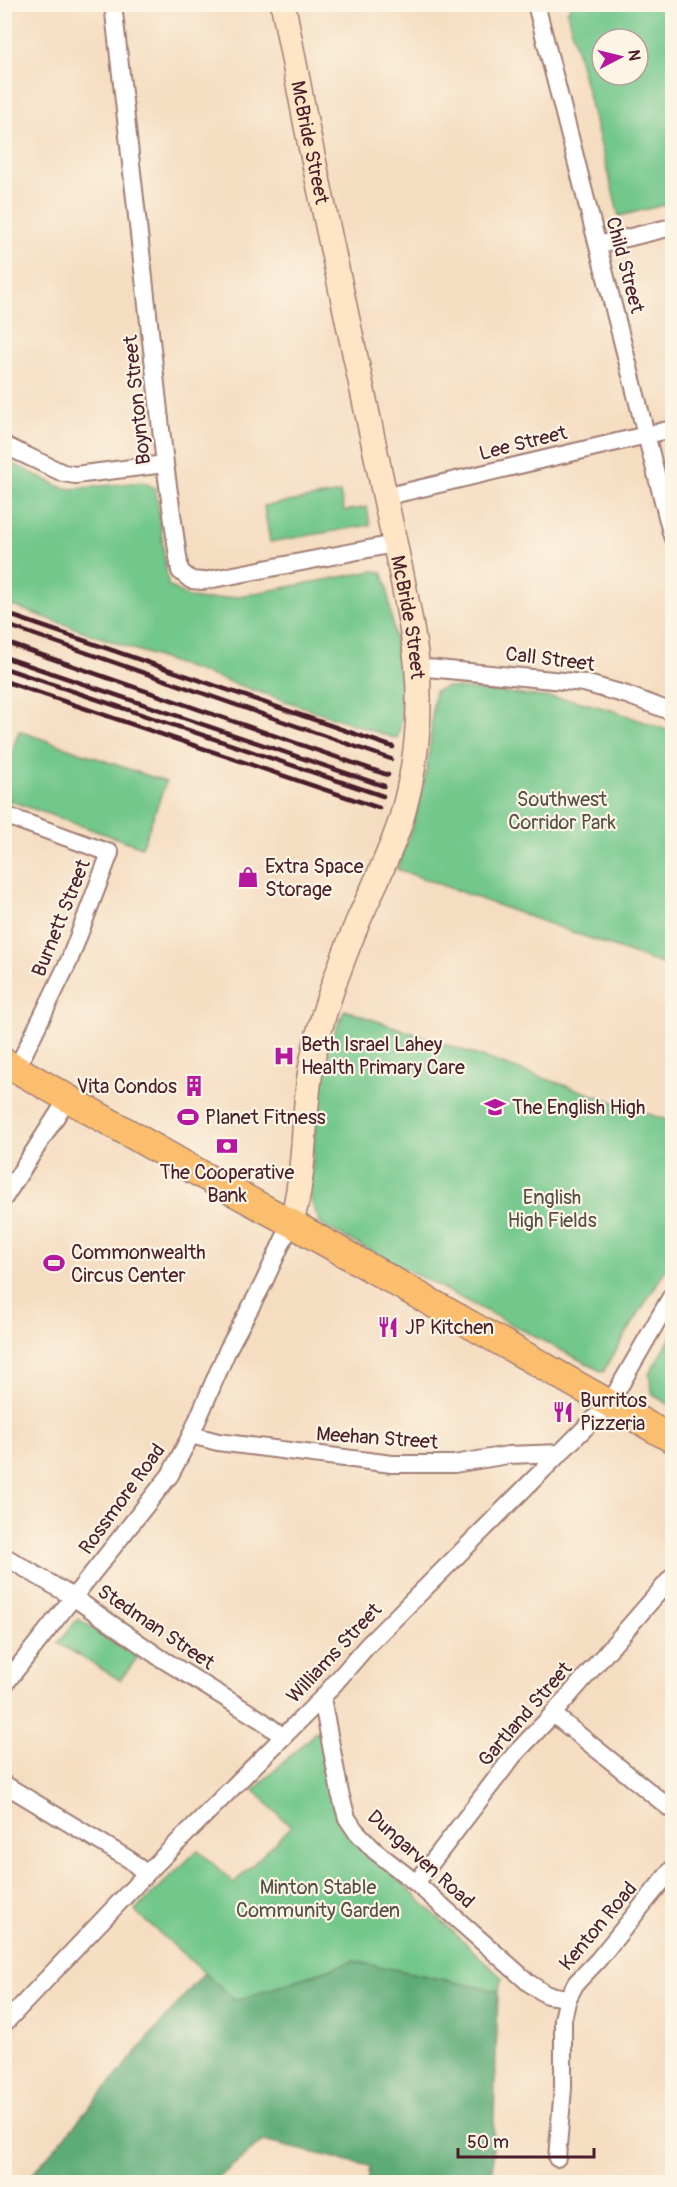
<svg xmlns="http://www.w3.org/2000/svg" width="677" height="2187" viewBox="0 0 677 2187" font-family="Pangolin,sans-serif">
<style>
.green{fill:#72c78b;stroke:#5e735b;stroke-width:1.5;fill-rule:evenodd}
.forest{fill:#5dac77;stroke:#546651;stroke-width:1.5}
.lines{fill:none;stroke-linecap:round;stroke-linejoin:round}
.street-casing{stroke:#a07e76;stroke-width:20}
.secondary-casing{stroke:#a07e76;stroke-width:27}
.primary-casing{stroke:#a07e76;stroke-width:30}
.street{stroke:#fff;stroke-width:16}
.secondary{stroke:#fde5c5;stroke-width:24}
.primary{stroke:#fbbe6e;stroke-width:27}
.rail{stroke:#4a1f2b;stroke-width:4.5}
.labels{text-anchor:middle;dominant-baseline:central;stroke-width:4.5;stroke-linejoin:round;paint-order:stroke}
.street-label{font-size:20px;fill:#4a1f2b;stroke:#fcf5e5}
.park-label{font-size:20px;fill:#565148;stroke:#fcf5e5}
.poi-label{font-size:20px;fill:#4a1f2b;stroke:#fcf5e5;text-anchor:start}
</style>
<rect width="100%" height="100%" fill="#fcf5e5"/>
<filter id="ink" filterUnits="userSpaceOnUse"><feTurbulence type="fractalNoise" baseFrequency=".0167" numOctaves="2"/><feDisplacementMap in="SourceGraphic" scale="12" xChannelSelector="R" yChannelSelector="G"/><feConvolveMatrix kernelMatrix="1 2 1 2 8 2 1 2 1" color-interpolation-filters="sRGB"/></filter>
<filter id="wash" filterUnits="userSpaceOnUse"><feTurbulence type="fractalNoise" baseFrequency=".008" numOctaves="4" result="noise"/><feDisplacementMap in="SourceGraphic" scale="24" xChannelSelector="R" yChannelSelector="G"/><feGaussianBlur stdDeviation="1.35" result="paint"/><feColorMatrix in="noise" values="0 0 0 0 0 0 0 0 0 0 0 0 0 0 0 0 0 1.4 0 .05"/><feComposite in="paint" operator="in"/></filter>
<g filter="url(#wash)">
<rect width="100%" height="100%" fill="#f5ddc1"/>
<!-- green -->
<g class="green">
<path d="M572,4L672,5V203L619,216L567,12ZM602,39H638V75H602Z"/>
<polygon points="5,460 58,486 70,489 143,482 155,488 157,499 168,585 188,597 203,600 234,597 373,571 382,572 387,587 400,676 401,723 397,739 125,646 5,603"/>
<polygon points="340,493 344,511 367,507 370,525 270,542 264,506"/>
<path d="M446,687L573,700L611,710L672,732V968L397,869C410,834 422,799 428,761C432,738 431,714 435,691Z"/>
<polygon points="19,731 166,782 142,847 5,799 5,772"/>
<polygon points="345,1010 672,1122 672,1259 603,1372 321,1225 310,1198 319,1066"/>
<polygon points="672,1336 672,1406 653,1395 649,1374"/>
<polygon points="78,1619 138,1657 120,1680 58,1643"/>
<polygon points="319,1729 341,1818 372,1855 502,1978 498,1991 353,1961 236,2001 135,1911 198,1850 234,1883 291,1827 254,1790"/>
</g>
<!-- forest -->
<polygon class="forest" points="353,1961 498,1991 492,2182 368,2182 370,2166 263,2141 213,2182 26,2182 204,1973 236,2001"/>
</g>
<g filter="url(#ink)">
<g class="lines">
<defs>
<g id="street">
<polyline points="113,4 165,464 180,571 191,580 203,581 394,544"/>
<polyline points="536,4 672,536"/>
<polyline points="598,245 672,227"/>
<polyline points="4,445 63,473 75,475 165,464"/>
<polyline points="384,497 672,429"/>
<polyline points="417,667 584,683 627,695 672,712"/>
<polyline points="4,815 110,853 69,961 17,1068"/>
<polyline points="4,1198 68,1098"/>
<polyline points="191,1435 218,1442 392,1464 454,1464 508,1455 561,1453"/>
<polyline points="4,1556 73,1597 159,1657 261,1720 282,1736"/>
<polyline points="4,1685 170,1475 191,1435 228,1349 263,1284 291,1223"/>
<polyline points="322,1698 340,1793 347,1818 355,1830 375,1851 416,1883 529,1983 547,1995 568,1998"/>
<polyline points="553,1714 672,1810"/>
<polyline points="4,1784 130,1860 146,1874"/>
<polyline points="416,1883 514,1755 553,1714 672,1577"/>
<polyline points="4,2024 146,1874 322,1698 367,1646 610,1403 672,1295"/>
<polyline points="557,2158 563,2088 563,2019 568,1998 576,1983 598,1960 672,1869"/>
</g>
<g id="secondary">
<path id="s1" d="M283,4L307,129L402,577C408,607 414,636 417,666C422,718 415,774 400,823C389,856 373,888 359,919C341,962 324,1007 314,1052C301,1108 308,1167 291,1223"/>
</g>
<polyline id="primary" points="4,1062 206,1177 291,1223 672,1439"/>
</defs>
<!-- street casing -->
<use href="#street" class="street-casing"/>
<!-- secondary casing -->
<use href="#secondary" class="secondary-casing"/>
<!-- primary casing -->
<use href="#primary" class="primary-casing"/>
<!-- street -->
<use href="#street" class="street"/>
<!-- secondary -->
<use href="#secondary" class="secondary"/>
<!-- primary -->
<use href="#primary" class="primary"/>
<!-- rail -->
<g class="rail">
<polyline points="4,613 393,747"/>
<polyline points="4,624 391,759"/>
<polyline points="4,642 388,775"/>
<polyline points="4,657 384,786"/>
<polyline points="4,668 383,796"/>
<polyline points="4,681 379,808"/>
</g>
</g>
</g>
<!-- icons -->
<defs>
<symbol id="shop-bare" viewBox="-9 -9 18 18"><path d="M-5-2.5h2.3a2.7 3.5 0 0 1 5.4 0H5L5.5 6h-11ZM-1.5-2.5h3a1.5 2.3 0 0 0-3 0Z" fill="#b5179e" stroke="#fcf5e5" stroke-width="2.5" paint-order="stroke"/></symbol>
<symbol id="hospital-bare" viewBox="-9 -9 18 18"><path d="M-5-5h3v3.5h4V-5h3V5h-3V1.5h-4V5h-3Z" fill="#b5179e" stroke="#fcf5e5" stroke-width="2.5" paint-order="stroke"/></symbol>
<symbol id="building-bare" viewBox="-9 -9 18 18"><path d="M-4-6H4V6H1V3H-1V6H-4ZM-2.5-4.3h1.7v1.8h-1.7ZM.8-4.3h1.7v1.8H.8ZM-2.5-1h1.7V.8h-1.7ZM.8-1h1.7V.8H.8Z" fill="#b5179e" stroke="#fcf5e5" stroke-width="2.5" paint-order="stroke"/></symbol>
<symbol id="school-bare" viewBox="-9 -9 18 18"><path d="M0-5L7-2L0 1L-7-2ZM-4 1L0 2.5L4 1V4Q0 6-4 4Z" fill="#b5179e" stroke="#fcf5e5" stroke-width="2.5" paint-order="stroke"/></symbol>
<symbol id="stadium-bare" viewBox="-9 -9 18 18"><path d="M0-5a6.5 5 0 1 0 0 10a6.5 5 0 1 0 0-10ZM-3.5-1.8h7v3.6h-7Z" fill="#b5179e" stroke="#fcf5e5" stroke-width="2.5" paint-order="stroke"/></symbol>
<symbol id="bank-bare" viewBox="-9 -9 18 18"><path d="M-6-4H6V4H-6ZM0-2.3a2.3 2.3 0 1 0 0 4.6a2.3 2.3 0 1 0 0-4.6Z" fill="#b5179e" stroke="#fcf5e5" stroke-width="2.5" paint-order="stroke"/></symbol>
<symbol id="restaurant-bare" viewBox="-9 -9 18 18"><path d="M-5-6h1v4h1v-4h1v4h1v-4h1v5L-1.5 .5V6h-2V.5L-5-1ZM5-6V6H3V1.5H1.5Q1.5-4 5-6Z" fill="#b5179e" stroke="#fcf5e5" stroke-width="2.5" paint-order="stroke"/></symbol>
</defs>
<g fill-rule="evenodd">
<use href="#shop-bare" x="233" y="862" width="30" height="30"/>
<use href="#hospital-bare" x="269" y="1041" width="30" height="30"/>
<use href="#building-bare" x="179" y="1071" width="30" height="30"/>
<use href="#school-bare" x="480" y="1092" width="30" height="30"/>
<use href="#stadium-bare" x="173" y="1102" width="30" height="30"/>
<use href="#bank-bare" x="212" y="1131" width="30" height="30"/>
<use href="#stadium-bare" x="39" y="1248" width="30" height="30"/>
<use href="#restaurant-bare" x="373" y="1312" width="30" height="30"/>
<use href="#restaurant-bare" x="548" y="1397" width="30" height="30"/>
</g>
<g class="labels">
<!-- street labels -->
<g class="street-label">
<text stroke="none"><textPath href="#s1" startOffset="141">McBride Street</textPath></text>
<text transform="translate(625 265) rotate(75)">Child Street</text>
<text transform="translate(137 400) rotate(-96)">Boynton Street</text>
<text transform="translate(523 443) rotate(-14)">Lee Street</text>
<text stroke="none"><textPath href="#s1" startOffset="626">McBride Street</textPath></text>
<text transform="translate(550 659) rotate(7)">Call Street</text>
<text transform="translate(61 918) rotate(-68)">Burnett Street</text>
<text transform="translate(377 1438) rotate(4)">Meehan Street</text>
<text transform="translate(122 1499) rotate(-54)">Rossmore Road</text>
<text transform="translate(156 1627) rotate(34)">Stedman Street</text>
<text transform="translate(334 1653) rotate(-47)">Williams Street</text>
<text transform="translate(525 1714) rotate(-49)">Gartland Street</text>
<text transform="translate(421 1859) rotate(42)">Dungarven Road</text>
<text transform="translate(598 1926) rotate(-50)">Kenton Road</text>
</g>
<!-- park labels -->
<g class="park-label">
<text x="562" y="799">Southwest<tspan x="562" dy="23">Corridor Park</tspan></text>
<text x="552" y="1197">English<tspan x="552" dy="23">High Fields</tspan></text>
<text x="318" y="1887">Minton Stable<tspan x="318" dy="23">Community Garden</tspan></text>
</g>
<!-- poi labels -->
<g class="poi-label">
<text x="265" y="866">Extra Space<tspan x="265" dy="23">Storage</tspan></text>
<text x="301" y="1044">Beth Israel Lahey<tspan x="301" dy="23">Health Primary Care</tspan></text>
<text x="177" y="1086" text-anchor="end">Vita Condos</text>
<text x="512" y="1107">The English High</text>
<text x="205" y="1117">Planet Fitness</text>
<text x="227" y="1172" text-anchor="middle">The Cooperative<tspan x="227" dy="23">Bank</tspan></text>
<text x="71" y="1252">Commonwealth<tspan x="71" dy="23">Circus Center</tspan></text>
<text x="405" y="1327">JP Kitchen</text>
<text x="580" y="1400">Burritos<tspan x="580" dy="23">Pizzeria</tspan></text>
</g>
</g>
<!-- margin -->
<rect width="677" height="2187" fill="none" stroke="#fcf5e5" stroke-width="24"/>
<!-- north arrow -->
<g transform="translate(620 57) rotate(83)"><circle r="28" fill="#fcf5e5" stroke="#b59f9b" stroke-width="1.5"/>
<path d="M0-4.5L10 22L0 15L-10 22Z" fill="#b5179e"/>
<text y="-9" font-size="16" font-weight="bold" text-anchor="middle" fill="#4a1f2b">N</text>
</g>
<!-- scale -->
<path d="M458 2148v9h136v-9" fill="none" stroke="#4a1f2b" stroke-width="3"/>
<text x="467" y="2148" font-size="18" fill="#4a1f2b" stroke="#fcf5e5" stroke-width="4.5" paint-order="stroke">50 m</text>
</svg>
